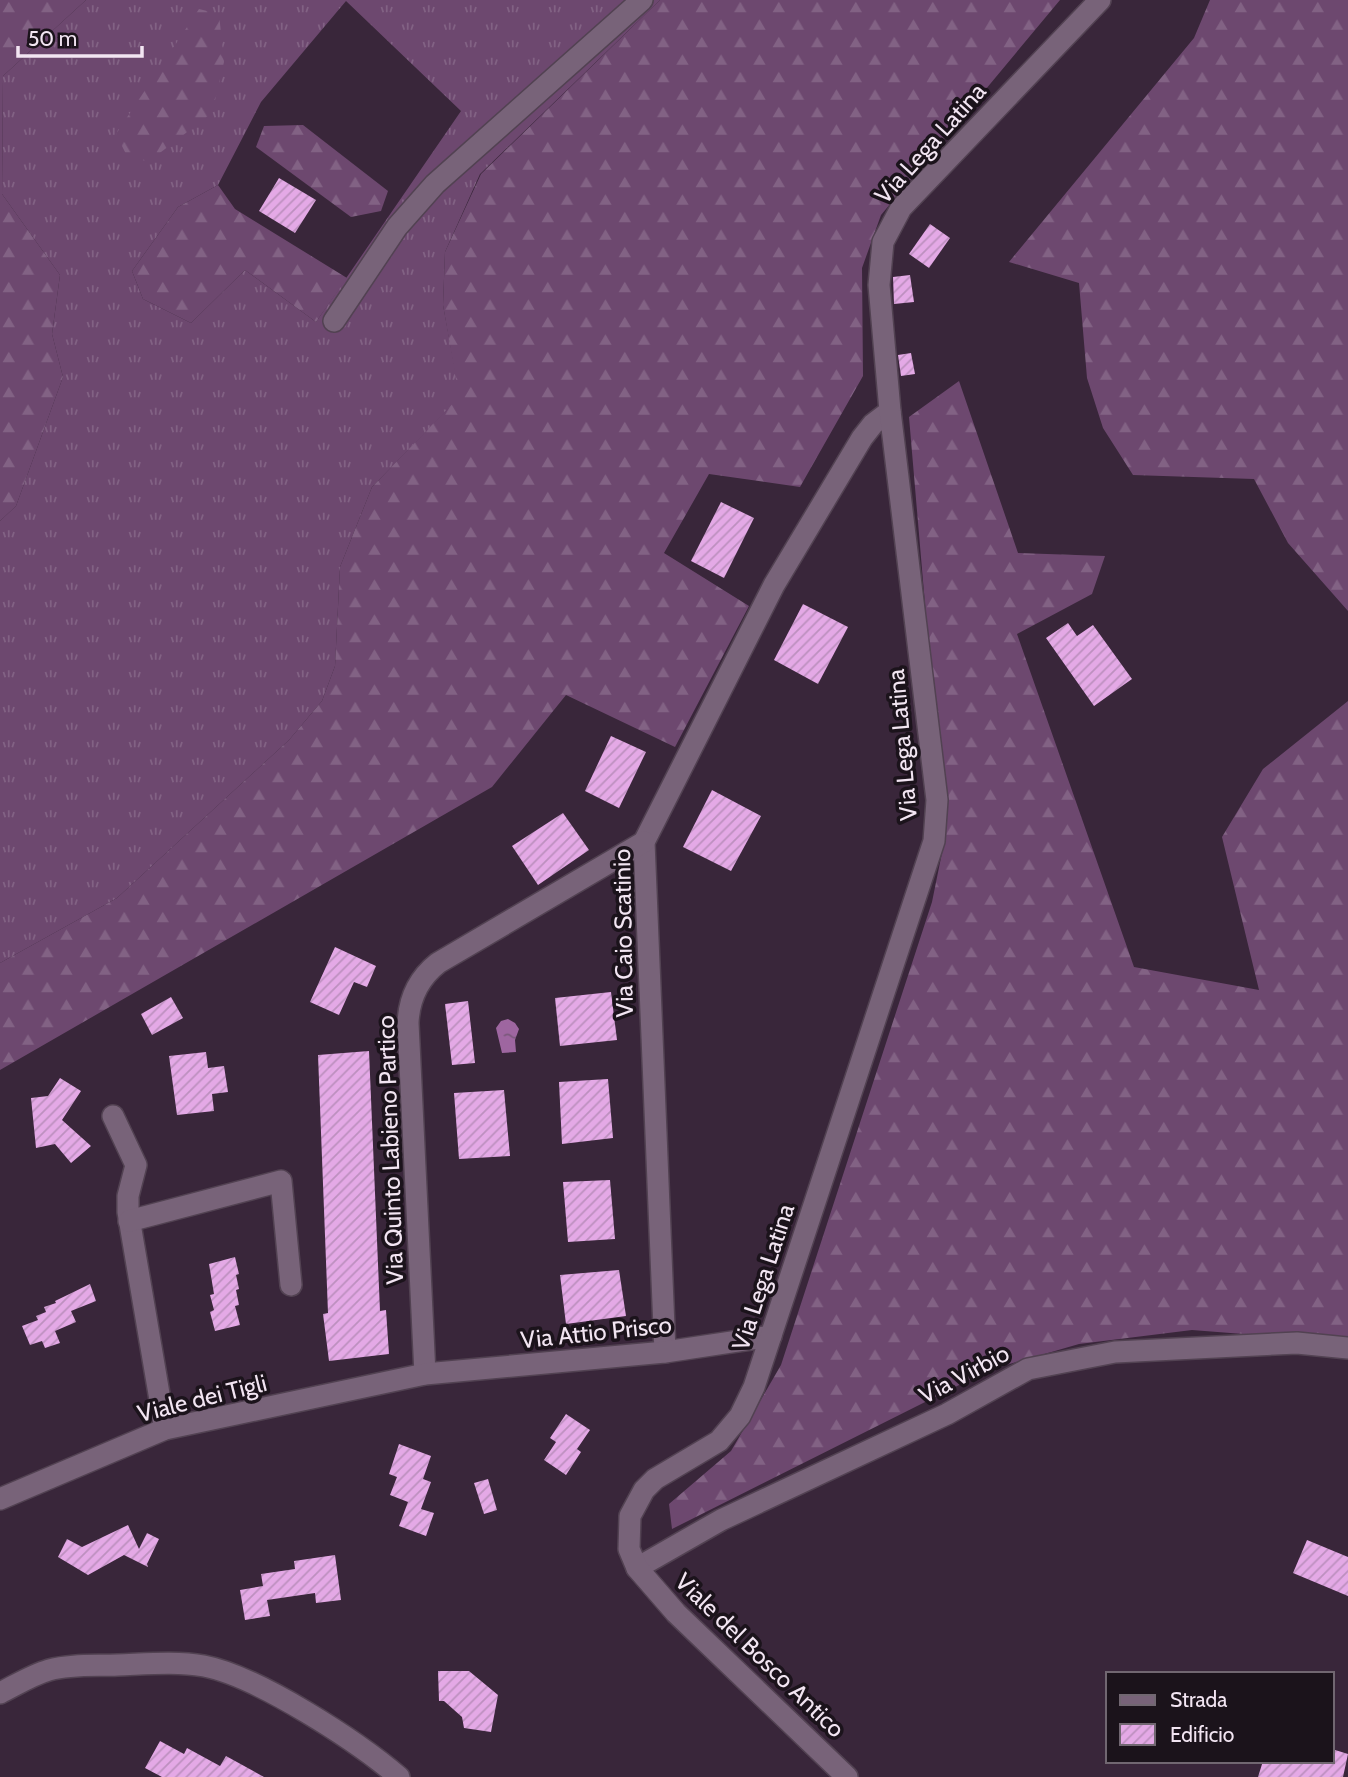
<svg xmlns="http://www.w3.org/2000/svg" width="1348" height="1777" viewBox="0 0 1348 1777" font-family="Cabin,sans-serif">
<style>
.grass{fill:url(#grass-tufts);fill-rule:evenodd}
.forest{fill:url(#forest-firs)}
.water{fill:url(#water-ripples)}
.building{fill:url(#building-hatch)}
.lines{fill:none;stroke-linecap:round;stroke-linejoin:round}
.minor-casing{stroke:#524252;stroke-width:24}
.minor{stroke:#786379;stroke-width:21}
.labels{text-anchor:middle;dominant-baseline:central;stroke-width:7;stroke-linejoin:round;paint-order:stroke}
.street-label{font-size:24px;fill:#f2e5f2;stroke:#1b131b}
</style>
<defs>
<pattern id="grass-tufts" width="24" height="20" patternUnits="userSpaceOnUse" patternTransform="scale(1.75)"><rect width="24" height="20" fill="#6d486f"/><path d="M3 7l-1-3M5 7V3M7 7l1-3M15 17l-1-3M17 17v-4M19 17l1-3" fill="none" stroke="#826284"/></pattern>
<pattern id="forest-firs" width="22" height="20" patternUnits="userSpaceOnUse" patternTransform="scale(1.75)"><rect width="22" height="20" fill="#6d486f"/><path d="M5 1l3.5 6h-7zM16 11l3.5 6h-7z" fill="#826284"/></pattern>
<pattern id="water-ripples" width="26" height="14" patternUnits="userSpaceOnUse" patternTransform="scale(1.75)"><rect width="26" height="14" fill="#9e66a0"/><path d="M2 4q2-2 4 0t4 0M15 11q2-2 4 0t4 0" fill="none" stroke="#7c597d"/></pattern>
<pattern id="building-hatch" width="6" height="6" patternUnits="userSpaceOnUse" patternTransform="scale(1.75)"><rect width="6" height="6" fill="#e4a9e6"/><path d="M-1 1l2-2M0 6l6-6M5 7l2-2" fill="none" stroke="#bd90bf"/></pattern>
</defs>
<rect width="100%" height="100%" fill="#39263a"/>
<!-- grass -->
<path class="grass" d="M86,0H660L480,174L445,252L443,305L460,397L372,487L340,567L335,666L322,701L289,740L117,898L0,963V521L16,506L63,377L52,334L60,275L2,194L3,76ZM346,1L461,111L316,322L245,270L191,323L143,299L132,271L178,207L218,185L261,102Z"/>
<!-- forest -->
<g class="forest">
<polygon points="0,0 86,0 3,76 2,194 60,275 52,334 63,377 16,506 0,521"/>
<polygon points="660,0 1060,0 881,215 862,268 863,376 800,487 709,474 664,553 749,606 675,747 566,695 492,787 0,1070 0,963 117,898 289,740 322,701 335,666 340,567 372,487 459,397 443,305 445,252 481,174"/>
<polygon points="1210,0 1348,0 1348,611 1288,543 1254,479 1133,475 1103,428 1087,378 1079,283 1009,262 1194,38"/>
<polygon points="199,9 219,14 224,62 212,113 148,162 126,154 116,134"/>
<polygon points="303,125 388,191 381,211 351,217 256,147 264,126"/>
<polygon points="218,185 235,209 347,278 316,322 245,270 191,323 143,299 132,271 178,207"/>
<polygon points="959,381 1018,553 1105,556 1092,594 1017,634 1134,967 1259,990 1222,837 1263,769 1348,701 1348,1342 1192,1330 1079,1344 989,1370 672,1529 669,1504 731,1451 781,1365 932,902 945,838 909,417"/>
</g>
<!-- water -->
<polygon class="water" points="508,1019 515,1023 519,1029 515,1040 516,1052 502,1053 496,1028 501,1021"/>
<!-- building -->
<g class="building">
<polygon points="279,178 316,200 295,233 259,211"/>
<polygon points="930,224 950,238 929,268 909,254"/>
<polygon points="910,275 914,302 894,304 893,277"/>
<polygon points="911,353 915,374 901,376 898,355"/>
<polygon points="721,502 754,518 724,578 691,561"/>
<polygon points="803,604 848,627 818,684 774,660"/>
<polygon points="1068,623 1077,636 1093,625 1132,679 1094,706 1046,638"/>
<polygon points="611,736 646,752 619,808 585,791"/>
<polygon points="712,790 761,816 731,871 683,847"/>
<polygon points="563,813 589,850 538,885 512,846"/>
<polygon points="335,947 376,966 367,987 354,982 339,1015 310,1002"/>
<polygon points="611,992 617,1040 560,1046 555,998"/>
<polygon points="171,997 183,1018 152,1035 141,1014"/>
<polygon points="468,1001 475,1063 452,1065 445,1004"/>
<polygon points="369,1051 380,1311 386,1310 389,1354 329,1361 323,1314 328,1313 318,1055"/>
<polygon points="206,1052 208,1068 224,1066 228,1092 212,1094 214,1111 177,1115 169,1056"/>
<polygon points="60,1078 81,1091 62,1120 91,1146 71,1163 55,1144 36,1148 31,1098 48,1096"/>
<polygon points="608,1079 613,1138 562,1144 559,1082"/>
<polygon points="504,1090 510,1156 459,1159 454,1093"/>
<polygon points="610,1180 615,1239 568,1242 563,1182"/>
<polygon points="235,1257 239,1274 236,1275 239,1289 236,1290 239,1305 235,1306 240,1325 215,1331 210,1312 214,1310 210,1295 214,1294 209,1264"/>
<polygon points="619,1270 626,1316 566,1324 560,1275"/>
<polygon points="90,1284 96,1301 71,1311 76,1322 55,1331 60,1343 45,1348 42,1341 30,1345 22,1326 38,1320 36,1316 46,1312 44,1307 56,1303 55,1301"/>
<polygon points="566,1414 590,1430 577,1449 581,1452 566,1475 544,1460 556,1442 550,1438"/>
<polygon points="399,1444 431,1456 423,1479 431,1482 421,1509 434,1513 426,1536 399,1526 408,1502 390,1495 397,1477 389,1474"/>
<polygon points="488,1479 497,1510 484,1514 474,1483"/>
<polygon points="128,1525 139,1549 147,1533 159,1539 147,1564 148,1567 124,1555 88,1575 58,1557 67,1539 82,1547"/>
<polygon points="1307,1540 1348,1557 1348,1596 1293,1573"/>
<polygon points="335,1555 341,1600 316,1603 315,1593 267,1600 270,1616 245,1620 240,1590 263,1586 261,1574 295,1569 294,1561"/>
<polygon points="438,1671 469,1671 498,1695 491,1732 464,1728 462,1717 444,1701 439,1701"/>
<polygon points="160,1741 184,1754 187,1748 220,1766 226,1756 264,1777 162,1777 145,1768"/>
<polygon points="1332,1749 1348,1754 1343,1777 1258,1777 1263,1761 1332,1761"/>
</g>
<g class="lines">
<defs>
<g id="minor">
<polyline points="334,321 397,227 435,184 642,0"/>
<polyline points="113,1116 136,1165 128,1196 128,1212 165,1429"/>
<polyline points="129,1221 281,1181 291,1285"/>
<polyline points="665,1352 644,842 774,585 862,438 873,424 890,411"/>
<path d="M425,1374L408,1023C409,999 419,978 438,963L644,842"/>
<polyline points="0,1499 165,1429 425,1374 665,1352 771,1336"/>
<polyline points="637,1568 721,1520 947,1414 1028,1369 1115,1352 1297,1343 1348,1348"/>
<path d="M0,1693C16,1685 32,1675 49,1670C71,1664 95,1666 118,1665C146,1664 176,1661 204,1666C257,1676 357,1741 399,1777"/>
<polyline points="847,1777 676,1613 637,1568 629,1549 630,1516 644,1490 655,1479 719,1441 740,1416 754,1387 934,841 937,800 890,411 879,285 883,242 901,208 1100,0"/>
</g>
</defs>
<!-- minor casing -->
<use href="#minor" class="minor-casing"/>
<!-- minor -->
<use href="#minor" class="minor"/>
</g>
<g class="labels">
<!-- street labels -->
<g class="street-label">
<text transform="translate(930 143) rotate(-48)">Via Lega Latina</text>
<text transform="translate(902 745) rotate(-95)">Via Lega Latina</text>
<text transform="translate(623 933) rotate(-91)">Via Caio Scatinio</text>
<text transform="translate(390 1150) rotate(-92)">Via Quinto Labieno Partico</text>
<text transform="translate(763 1277) rotate(-72)">Via Lega Latina</text>
<text transform="translate(596 1332) rotate(-6)">Via Attio Prisco</text>
<text transform="translate(964 1374) rotate(-28)">Via Virbio</text>
<text transform="translate(202 1398) rotate(-14)">Viale dei Tigli</text>
<text transform="translate(760 1655) rotate(44)">Viale del Bosco Antico</text>
</g>
</g>
<!-- legend -->
<rect x="1106" y="1672" width="228" height="91" fill="#1b131b" stroke="#716771" stroke-width="2"/>
<rect x="1120" y="1695" width="35" height="10" fill="#786379" stroke="#716771" stroke-width="2"/>
<text x="1170" y="1707" font-size="21" fill="#f2e5f2">Strada</text>
<rect x="1120" y="1724" width="35" height="21" fill="url(#building-hatch)" stroke="#716771" stroke-width="2"/>
<text x="1170" y="1742" font-size="21" fill="#f2e5f2">Edificio</text>
<!-- scale -->
<path d="M18 46v10h124v-10" fill="none" stroke="#f2e5f2" stroke-width="3.5"/>
<text x="28" y="46" font-size="21" fill="#f2e5f2" stroke="#1b131b" stroke-width="5" paint-order="stroke">50 m</text>
</svg>
